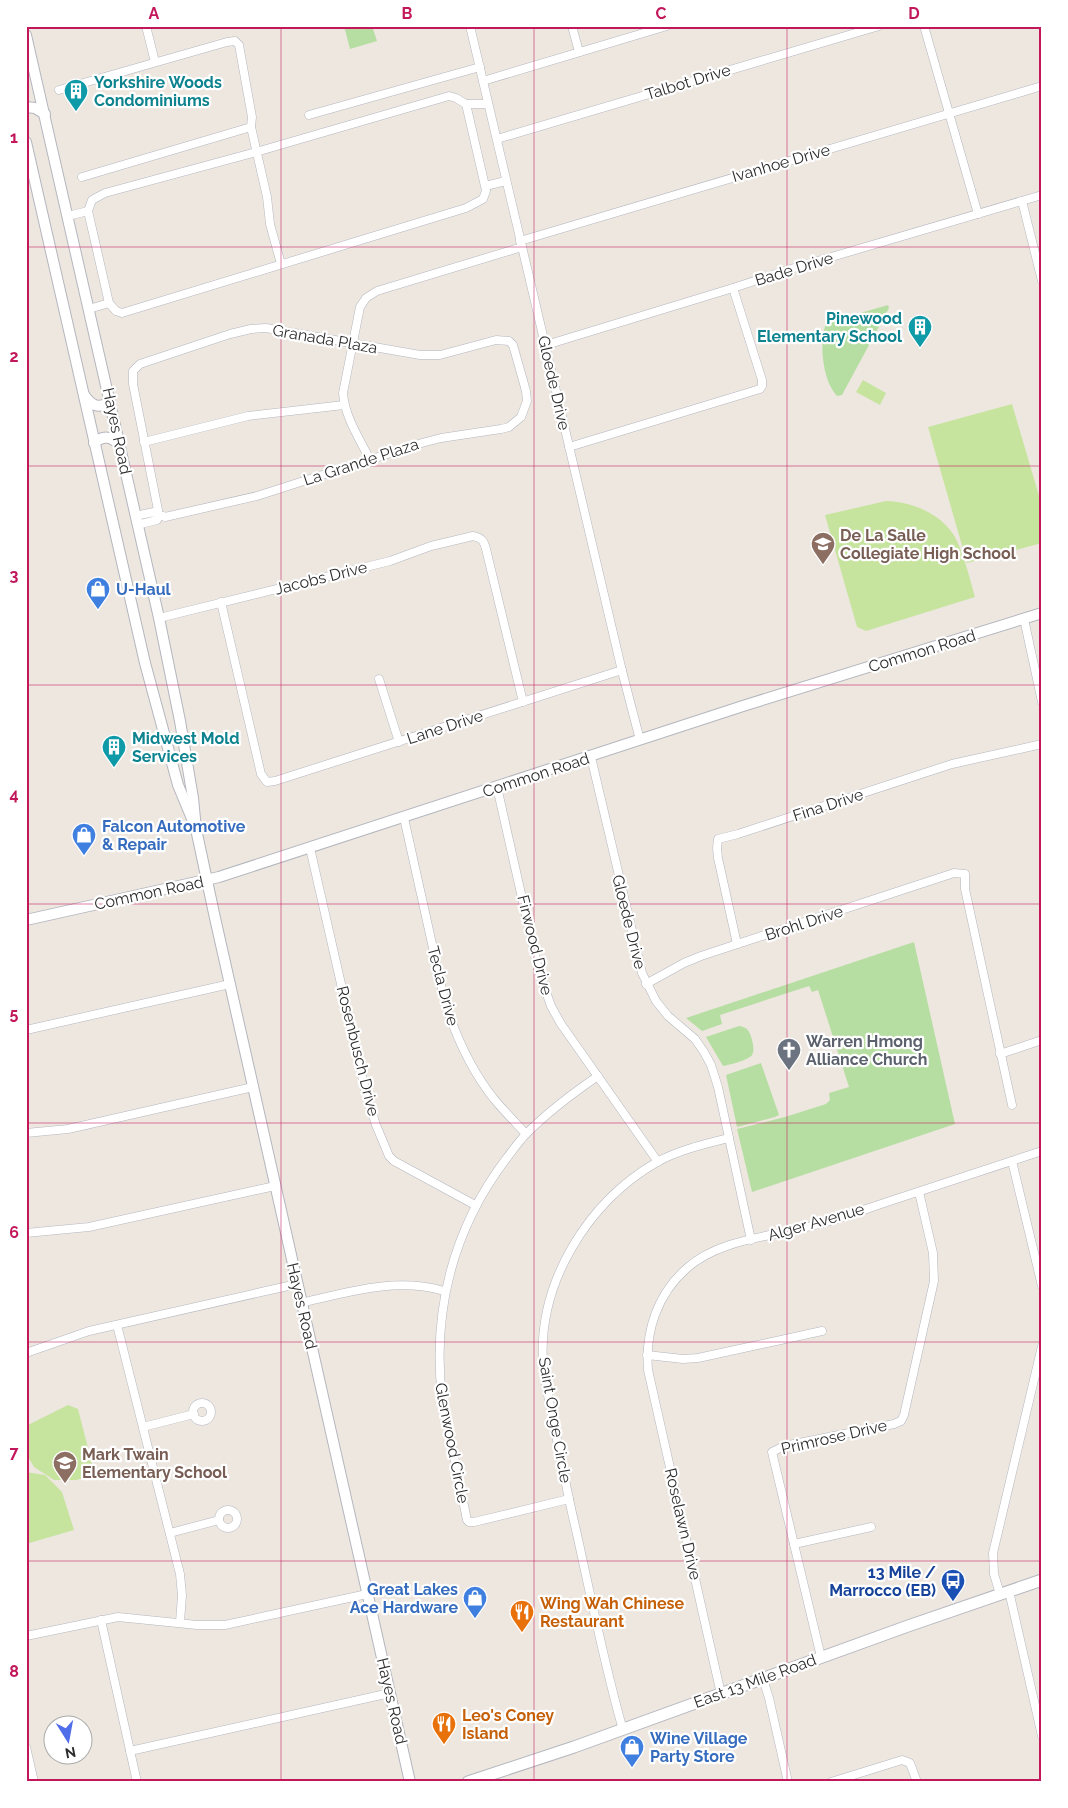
<svg xmlns="http://www.w3.org/2000/svg" width="1068" height="1808" viewBox="0 0 1068 1808" font-family="Raleway,sans-serif">
<style>
.green{fill:#b7dea2}
.pitch{fill:#c7e49f}
.lines{fill:none;stroke-linecap:round;stroke-linejoin:round}
.minor-casing{stroke:#b4b6be;stroke-width:9}
.tertiary-casing{stroke:#b4b6be;stroke-width:12}
.secondary-casing{stroke:#b4b6be;stroke-width:13}
.minor{stroke:#fff;stroke-width:8}
.tertiary{stroke:#fff;stroke-width:10}
.secondary{stroke:#fff;stroke-width:11}
.grid{fill:none;stroke:#c2185b;stroke-width:1;stroke-opacity:0.55}
.labels{text-anchor:middle;dominant-baseline:central;stroke-width:4.5;stroke-linejoin:round;paint-order:stroke}
.culture-label{font-size:16px;font-weight:bold;fill:#0d838f;stroke:#fff;text-anchor:start}
.street-label{font-size:16px;fill:#2c2c2c;stroke:#fff}
.education-label{font-size:16px;font-weight:bold;fill:#785e54;stroke:#fff;text-anchor:start}
.shop-label{font-size:16px;font-weight:bold;fill:#366cbe;stroke:#fff;text-anchor:start}
.worship-label{font-size:16px;font-weight:bold;fill:#5b616d;stroke:#fff;text-anchor:start}
.transit-label{font-size:16px;font-weight:bold;fill:#164399;stroke:#fff;text-anchor:end}
.food-label{font-size:16px;font-weight:bold;fill:#c56008;stroke:#fff;text-anchor:start}
.neatline{fill:none;stroke:#c2185b;stroke-width:2}
.grid-label{font-size:16px;text-anchor:middle;font-weight:bold;fill:#c2185b}
</style>
<rect width="100%" height="100%" fill="#ede7e0"/>
<!-- green -->
<g class="green">
<polygon points="344,26 372,26 377,41 350,49"/>
<path d="M888,305L889,308L842,395L837,396C822,380 819,343 826,323Z"/>
<polygon points="914,942 955,1124 752,1192 737,1129 785,1117 826,1104 830,1100 829,1093 849,1087 818,990 812,992 809,986 720,1015 722,1024 702,1031 686,1018"/>
<path d="M739,1026C743,1027 744,1027 747,1029C751,1033 756,1050 752,1055C749,1060 729,1065 723,1066L706,1037Z"/>
<polygon points="761,1063 779,1115 775,1117 737,1127 726,1075"/>
</g>
<!-- pitch -->
<g class="pitch">
<polygon points="863,380 886,393 880,405 856,392"/>
<polygon points="1012,404 1042,506 1042,543 967,563 928,427"/>
<path d="M886,501C914,502 945,515 957,541C965,559 970,579 975,597L866,631L857,627L825,515Z"/>
<polygon points="68,1405 78,1409 95,1475 76,1480 54,1480 34,1467 26,1453 26,1426"/>
<polygon points="26,1472 45,1475 62,1492 74,1530 26,1544"/>
</g>
<g class="lines">
<defs>
<g id="minor">
<polyline points="146,26 155,62"/>
<polyline points="470,26 622,671 640,740"/>
<polyline points="572,26 579,52"/>
<polyline points="924,26 978,214"/>
<polyline points="483,81 667,26"/>
<polyline points="59,90 227,42 235,41 239,45 252,117 251,127 82,177"/>
<polyline points="466,104 488,104"/>
<polyline points="309,115 480,67"/>
<polyline points="251,127 267,197 270,224 281,264"/>
<polyline points="497,139 879,26"/>
<polyline points="485,186 466,104 456,98 449,96 256,152 105,193 92,200 88,211 109,303 116,311 122,313 466,208 483,199 486,191 485,186 506,181"/>
<polyline points="1022,201 1042,281"/>
<polyline points="68,216 88,211"/>
<polyline points="520,241 1042,86"/>
<polyline points="89,309 109,303"/>
<polyline points="546,345 733,288 794,268 1042,195"/>
<polyline points="144,442 248,416 344,405"/>
<polyline points="569,447 760,389 762,386 762,380 733,288"/>
<path d="M370,460C360,439 345,418 343,393L360,307L366,298L377,291L522,247"/>
<polyline points="135,516 154,512 165,517 257,496 422,443 441,438 501,429 509,427 521,417 527,401 526,391 513,345 509,341 496,340 440,355 420,355 266,328 251,329 230,334 140,364 133,371 133,384 159,515"/>
<polyline points="137,525 157,520 159,515"/>
<polyline points="221,602 261,774 267,782 275,781 622,670"/>
<path d="M159,618L390,561L431,546L473,536C482,538 484,541 486,549L523,702"/>
<polyline points="1024,619 1042,702"/>
<polyline points="379,679 399,742"/>
<polyline points="591,757 642,973 656,1001 668,1016 695,1039 704,1052 711,1065 718,1087 751,1240"/>
<polyline points="497,787 538,969 551,1006 561,1024 658,1162"/>
<path d="M404,818L445,1002C456,1037 471,1070 494,1099C504,1111 515,1122 526,1134"/>
<polyline points="310,848 365,1089 376,1125 389,1156 394,1161 475,1205"/>
<polyline points="737,944 718,858 717,848 718,839 738,834 952,764 1042,744"/>
<polyline points="646,984 684,963 701,956 954,873 965,874 965,889 1012,1105"/>
<polyline points="26,1030 230,984"/>
<polyline points="1000,1054 1042,1040"/>
<polyline points="26,1133 68,1129 253,1087"/>
<polyline points="1012,1161 1042,1286"/>
<polyline points="26,1233 89,1227 275,1186"/>
<path d="M301,1303C349,1292 396,1277 444,1291"/>
<polyline points="117,1325 180,1574 182,1595 180,1622"/>
<polyline points="26,1353 89,1331 297,1284"/>
<polyline points="647,1355 683,1359 698,1358 822,1331"/>
<circle cx="202" cy="1412" r="9"/>
<polyline points="143,1427 194,1414"/>
<path d="M569,1499L474,1522H469L467,1520L442,1398C432,1311 453,1229 506,1159C513,1150 519,1141 527,1133C549,1111 573,1093 598,1076"/>
<circle cx="228" cy="1519" r="9"/>
<polyline points="170,1533 219,1520"/>
<polyline points="794,1544 871,1527"/>
<polyline points="1009,1591 1042,1736"/>
<polyline points="1000,1594 994,1574 993,1553 1042,1346"/>
<polyline points="101,1620 137,1782"/>
<polyline points="26,1636 118,1617 197,1625 225,1625 367,1594"/>
<polyline points="821,1657 772,1452 784,1446 894,1424 901,1421 904,1415 934,1281 933,1253 919,1192"/>
<polyline points="763,1679 769,1698 788,1782"/>
<path d="M721,1694L648,1370C645,1332 657,1294 687,1268C721,1238 773,1237 815,1225C839,1219 863,1210 887,1202C939,1185 990,1168 1042,1151"/>
<path d="M623,1730C604,1664 591,1597 576,1530C568,1497 562,1464 555,1430C551,1408 545,1386 543,1363C538,1282 588,1202 657,1162C679,1150 705,1144 729,1138"/>
<polyline points="26,1747 34,1782"/>
<polyline points="130,1751 390,1693"/>
<polyline points="831,1782 902,1760 910,1763 917,1782"/>
</g>
<g id="tertiary">
<polyline points="26,35 159,618 180,721 193,798 196,829 215,918 410,1782"/>
<polyline points="26,107 35,108 45,114"/>
<polyline points="26,142 145,663 178,785 193,821"/>
<path d="M84,395C92,406 98,409 110,402"/>
<path d="M94,443C104,434 114,437 120,447"/>
<polyline points="26,920 219,877 746,705 1042,613"/>
</g>
<polyline id="secondary" points="468,1782 574,1747 908,1626 1042,1580"/>
</defs>
<!-- minor casing -->
<use href="#minor" class="minor-casing"/>
<!-- tertiary casing -->
<use href="#tertiary" class="tertiary-casing"/>
<!-- secondary casing -->
<use href="#secondary" class="secondary-casing"/>
<!-- minor -->
<use href="#minor" class="minor"/>
<!-- tertiary -->
<use href="#tertiary" class="tertiary"/>
<!-- secondary -->
<use href="#secondary" class="secondary"/>
</g>
<!-- grid -->
<path class="grid" d="M281,26V1782M534,26V1782M787,26V1782M26,247H1042M26,466H1042M26,685H1042M26,904H1042M26,1123H1042M26,1342H1042M26,1561H1042"/>
<!-- icons -->
<defs>
<symbol id="building-pin" viewBox="-11 -11 22 30"><path d="M0 17L-7.5 6A9.5 9.5 0 1 1 7.5 6Z" fill="#0f9aa8" stroke="#fff"/><path d="M-4-6H4V6H1V3H-1V6H-4ZM-2.5-4.3h1.7v1.8h-1.7ZM.8-4.3h1.7v1.8H.8ZM-2.5-1h1.7V.8h-1.7ZM.8-1h1.7V.8H.8Z" fill="#fff"/></symbol>
<symbol id="school-pin" viewBox="-11 -11 22 30"><path d="M0 17L-7.5 6A9.5 9.5 0 1 1 7.5 6Z" fill="#8d6e63" stroke="#fff"/><path d="M0-5L7-2L0 1L-7-2ZM-4 1L0 2.5L4 1V4Q0 6-4 4Z" fill="#fff"/></symbol>
<symbol id="shop-pin" viewBox="-11 -11 22 30"><path d="M0 17L-7.5 6A9.5 9.5 0 1 1 7.5 6Z" fill="#3f7fe0" stroke="#fff"/><path d="M-5-2.5h2.3a2.7 3.5 0 0 1 5.4 0H5L5.5 6h-11ZM-1.5-2.5h3a1.5 2.3 0 0 0-3 0Z" fill="#fff"/></symbol>
<symbol id="church-pin" viewBox="-11 -11 22 30"><path d="M0 17L-7.5 6A9.5 9.5 0 1 1 7.5 6Z" fill="#6b7280" stroke="#fff"/><path d="M-1.2-6h2.4v3.5h3.3v2.4h-3.3V6h-2.4V-.1h-3.3v-2.4h3.3Z" fill="#fff"/></symbol>
<symbol id="bus-pin" viewBox="-11 -11 22 30"><path d="M0 17L-7.5 6A9.5 9.5 0 1 1 7.5 6Z" fill="#1a4fb4" stroke="#fff"/><path d="M-5-6H5V4H4V6H2V4H-2V6H-4V4H-5ZM-3.5-4V0h7V-4ZM-3.5 1.2v1.5H-2V1.2ZM2 1.2v1.5H3.5V1.2Z" fill="#fff"/></symbol>
<symbol id="restaurant-pin" viewBox="-11 -11 22 30"><path d="M0 17L-7.5 6A9.5 9.5 0 1 1 7.5 6Z" fill="#e8710a" stroke="#fff"/><path d="M-5-6h1v4h1v-4h1v4h1v-4h1v5L-1.5 .5V6h-2V.5L-5-1ZM5-6V6H3V1.5H1.5Q1.5-4 5-6Z" fill="#fff"/></symbol>
</defs>
<g fill-rule="evenodd">
<use href="#building-pin" x="62" y="77" width="28" height="38"/>
<use href="#building-pin" x="906" y="313" width="28" height="38"/>
<use href="#school-pin" x="809" y="530" width="28" height="38"/>
<use href="#shop-pin" x="84" y="575" width="28" height="38"/>
<use href="#building-pin" x="100" y="733" width="28" height="38"/>
<use href="#shop-pin" x="70" y="821" width="28" height="38"/>
<use href="#church-pin" x="775" y="1036" width="28" height="38"/>
<use href="#school-pin" x="51" y="1449" width="28" height="38"/>
<use href="#bus-pin" x="939" y="1567" width="28" height="38"/>
<use href="#shop-pin" x="461" y="1584" width="28" height="38"/>
<use href="#restaurant-pin" x="508" y="1598" width="28" height="38"/>
<use href="#restaurant-pin" x="430" y="1710" width="28" height="38"/>
<use href="#shop-pin" x="618" y="1733" width="28" height="38"/>
</g>
<g class="labels">
<!-- culture labels -->
<g class="culture-label">
<text x="94" y="82">Yorkshire Woods<tspan x="94" dy="18">Condominiums</tspan></text>
<text x="902" y="318" text-anchor="end">Pinewood<tspan x="902" dy="18">Elementary School</tspan></text>
<text x="132" y="738">Midwest Mold<tspan x="132" dy="18">Services</tspan></text>
</g>
<!-- street labels -->
<g class="street-label">
<text transform="translate(688 82) rotate(-17)">Talbot Drive</text>
<text transform="translate(781 163) rotate(-16)">Ivanhoe Drive</text>
<text transform="translate(794 269) rotate(-17)">Bade Drive</text>
<text transform="translate(325 339) rotate(10)">Granada Plaza</text>
<text transform="translate(554 383) rotate(77)">Gloede Drive</text>
<text transform="translate(117 431) rotate(78)">Hayes Road</text>
<text transform="translate(361 462) rotate(-18)">La Grande Plaza</text>
<text transform="translate(321 578) rotate(-14)">Jacobs Drive</text>
<text transform="translate(922 651) rotate(-17)">Common Road</text>
<text transform="translate(445 727) rotate(-18)">Lane Drive</text>
<text transform="translate(536 775) rotate(-18)">Common Road</text>
<text transform="translate(828 805) rotate(-18)">Fina Drive</text>
<text transform="translate(149 893) rotate(-12)">Common Road</text>
<text transform="translate(629 922) rotate(76)">Gloede Drive</text>
<text transform="translate(804 923) rotate(-18)">Brohl Drive</text>
<text transform="translate(535 945) rotate(76)">Firwood Drive</text>
<text transform="translate(443 986) rotate(75)">Tecla Drive</text>
<text transform="translate(358 1051) rotate(76)">Rosenbusch Drive</text>
<text transform="translate(816 1222) rotate(-16)">Alger Avenue</text>
<text transform="translate(302 1306) rotate(77)">Hayes Road</text>
<text transform="translate(555 1420) rotate(80)">Saint Onge Circle</text>
<text transform="translate(834 1437) rotate(-13)">Primrose Drive</text>
<text transform="translate(452 1443) rotate(79)">Glenwood Circle</text>
<text transform="translate(683 1524) rotate(77)">Roselawn Drive</text>
<text transform="translate(755 1681) rotate(-20)">East 13 Mile Road</text>
<text transform="translate(392 1701) rotate(77)">Hayes Road</text>
</g>
<!-- education labels -->
<g class="education-label">
<text x="840" y="535">De La Salle<tspan x="840" dy="18">Collegiate High School</tspan></text>
<text x="82" y="1454">Mark Twain<tspan x="82" dy="18">Elementary School</tspan></text>
</g>
<!-- shop labels -->
<g class="shop-label">
<text x="116" y="589">U-Haul</text>
<text x="102" y="826">Falcon Automotive<tspan x="102" dy="18">&amp; Repair</tspan></text>
<text x="458" y="1589" text-anchor="end">Great Lakes<tspan x="458" dy="18">Ace Hardware</tspan></text>
<text x="650" y="1738">Wine Village<tspan x="650" dy="18">Party Store</tspan></text>
</g>
<!-- worship labels -->
<g class="worship-label">
<text x="806" y="1041">Warren Hmong<tspan x="806" dy="18">Alliance Church</tspan></text>
</g>
<!-- transit labels -->
<g class="transit-label">
<text x="936" y="1572">13 Mile /<tspan x="936" dy="18">Marrocco (EB)</tspan></text>
</g>
<!-- food labels -->
<g class="food-label">
<text x="540" y="1603">Wing Wah Chinese<tspan x="540" dy="18">Restaurant</tspan></text>
<text x="462" y="1715">Leo's Coney<tspan x="462" dy="18">Island</tspan></text>
</g>
</g>
<!-- border -->
<rect width="1068" height="1808" fill="none" stroke="#ffffff" stroke-width="55"/>
<!-- north arrow -->
<g transform="translate(68 1740) rotate(169)"><circle r="24" fill="#ffffff" stroke="#ababab"/>
<path d="M0-4L9 19L0 12L-9 19Z" fill="#506eea"/>
<text y="-8" font-size="14" font-weight="bold" text-anchor="middle" fill="#2c2c2c">N</text>
</g>
<rect x="28" y="28" width="1012" height="1752" class="neatline"/>
<g class="grid-label">
<text x="154" y="19">A</text>
<text x="407" y="19">B</text>
<text x="661" y="19">C</text>
<text x="914" y="19">D</text>
<text x="14" y="143">1</text>
<text x="14" y="362">2</text>
<text x="14" y="581">3</text>
<text x="14" y="800">4</text>
<text x="14" y="1019">5</text>
<text x="14" y="1238">6</text>
<text x="14" y="1458">7</text>
<text x="14" y="1677">8</text>
</g>
</svg>
